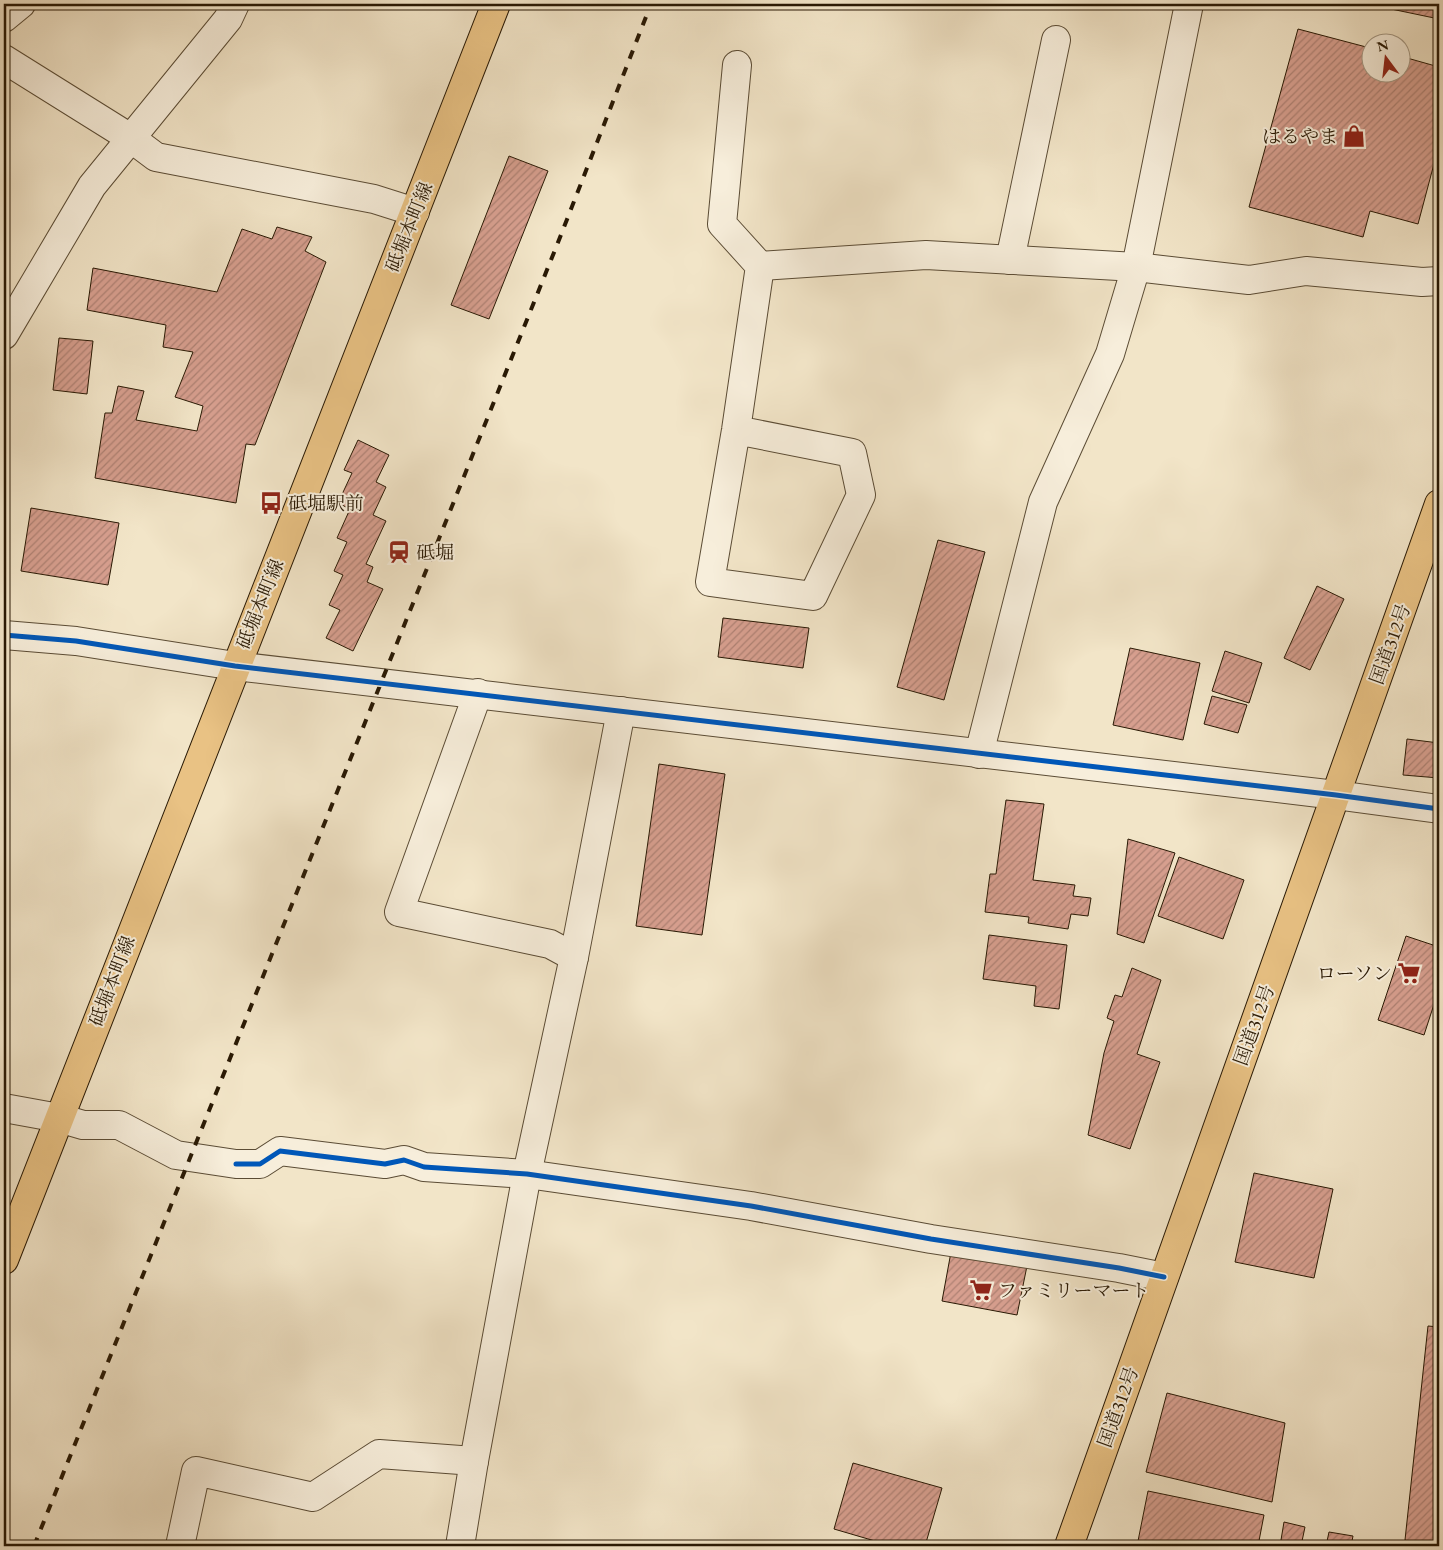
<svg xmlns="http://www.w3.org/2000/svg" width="1443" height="1550" viewBox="0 0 1443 1550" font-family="'EB Garamond','Noto Serif JP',serif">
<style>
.building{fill:url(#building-hatch);stroke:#291904}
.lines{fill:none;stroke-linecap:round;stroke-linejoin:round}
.minor-casing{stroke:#5b4c35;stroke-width:30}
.major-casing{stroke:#291904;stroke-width:30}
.highway-casing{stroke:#291904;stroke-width:30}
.minor{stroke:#f7eedb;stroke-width:28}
.major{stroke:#e9c284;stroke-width:28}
.highway{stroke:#e9c284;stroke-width:28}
.rail{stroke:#291904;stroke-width:4;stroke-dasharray:9 9;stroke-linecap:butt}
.cycleway-casing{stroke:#f7eedb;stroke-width:8}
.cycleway{stroke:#0057b8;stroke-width:5}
.labels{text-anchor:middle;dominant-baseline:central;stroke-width:4;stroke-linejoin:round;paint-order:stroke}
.poi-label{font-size:19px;fill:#291904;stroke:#f7eedb;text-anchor:start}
.street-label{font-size:19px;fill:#291904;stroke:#f7eedb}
</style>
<defs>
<pattern id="building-hatch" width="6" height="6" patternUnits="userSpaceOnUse" patternTransform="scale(1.25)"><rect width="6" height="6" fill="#d79f8f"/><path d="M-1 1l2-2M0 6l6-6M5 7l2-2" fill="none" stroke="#ae8173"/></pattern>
</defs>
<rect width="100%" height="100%" fill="#f2e5c8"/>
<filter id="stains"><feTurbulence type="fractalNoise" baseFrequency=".004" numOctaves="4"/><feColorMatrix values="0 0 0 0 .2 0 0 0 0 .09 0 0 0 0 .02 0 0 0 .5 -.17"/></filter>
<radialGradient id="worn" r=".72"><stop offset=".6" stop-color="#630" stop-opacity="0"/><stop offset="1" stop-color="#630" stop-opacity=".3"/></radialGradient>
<!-- building -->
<g class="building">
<polygon points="1373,4 1439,4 1439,19 1372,5"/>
<polygon points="1298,29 1370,48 1370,72 1400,72 1400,56 1439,67 1439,145 1418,224 1370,211 1363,237 1249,207"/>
<polygon points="509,156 548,171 489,319 451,305"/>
<polygon points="277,227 312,237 305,251 326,262 255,445 246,444 236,503 95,478 105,413 112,413 118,386 144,391 136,420 197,431 203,406 175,397 193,352 163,347 166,325 87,310 93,268 217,292 242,229 272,239"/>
<polygon points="59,338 93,341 87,394 53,390"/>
<polygon points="358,440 389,455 376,482 386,487 373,515 386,521 366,564 373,567 367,582 383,589 353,651 326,638 340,610 329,605 343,575 334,571 347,542 337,538 350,509 338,503 352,473 344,470"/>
<polygon points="31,508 119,523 108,585 21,571"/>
<polygon points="938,540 985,552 944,700 897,687"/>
<polygon points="1317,586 1344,599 1310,670 1284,658"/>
<polygon points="723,618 809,628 803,668 718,657"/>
<polygon points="1130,648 1200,663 1183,740 1113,725"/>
<polygon points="1225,651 1262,663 1249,703 1212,691"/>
<polygon points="1212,696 1247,705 1238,733 1204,724"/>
<polygon points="1407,739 1439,743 1439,778 1403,775"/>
<polygon points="659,764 725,774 702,935 636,926"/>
<polygon points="1006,800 1044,804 1033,880 1075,885 1073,896 1091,898 1088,916 1071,914 1068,929 1028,923 1029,917 985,912 990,874 996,874"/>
<polygon points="1128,839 1175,853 1144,943 1117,934"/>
<polygon points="1179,857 1244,880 1223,939 1158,916"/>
<polygon points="989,935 1067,945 1059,1009 1034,1006 1036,986 983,979"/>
<polygon points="1406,936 1439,947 1439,989 1424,1035 1378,1020"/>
<polygon points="1132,968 1161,980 1137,1054 1160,1062 1130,1149 1088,1135 1104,1053 1114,1021 1107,1018 1115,995 1122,997"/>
<polygon points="1254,1173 1333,1189 1314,1278 1235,1262"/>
<polygon points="951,1252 1027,1266 1017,1315 942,1301"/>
<polygon points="1428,1326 1439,1327 1439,1546 1422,1546 1405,1540"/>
<polygon points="1167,1393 1285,1423 1272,1502 1146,1472"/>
<polygon points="853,1463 942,1488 925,1546 892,1546 834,1529"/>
<polygon points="1148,1491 1264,1515 1258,1546 1137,1546"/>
<polygon points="1284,1522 1305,1527 1301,1546 1280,1546"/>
<polygon points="1329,1532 1353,1536 1351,1546 1326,1546"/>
<polygon points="1371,1541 1395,1545 1394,1546 1370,1546"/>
</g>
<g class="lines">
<defs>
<g id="minor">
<polyline points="4,18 21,4"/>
<polyline points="4,59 132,139 156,157 374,199 415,212"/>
<polyline points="1010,260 1056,40"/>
<polyline points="760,266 926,255 1136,267 1249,280 1306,271 1422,282 1439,281"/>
<polyline points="4,335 92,186 228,19 235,4"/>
<polyline points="736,430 852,453 861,495 813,596 710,582 736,430 760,266 722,224 737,65"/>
<polyline points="4,635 76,641 235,666 1336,795 1439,809"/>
<polyline points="478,693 399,912 550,944 574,957"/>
<polyline points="979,754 1043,502 1110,354 1136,267 1189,4"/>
<polyline points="4,1108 59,1118 83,1125 119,1125 176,1155 236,1164 260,1164 280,1151 385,1164 404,1160 424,1167 527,1174 751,1206 931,1239 1119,1268 1164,1277"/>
<polyline points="180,1546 196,1471 313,1497 379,1454 474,1461"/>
<polyline points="460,1546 474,1461 527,1174 574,957 621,711"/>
</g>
<polyline id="major" points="4,1260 496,4"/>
<polyline id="highway" points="1069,1546 1439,504"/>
</defs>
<!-- minor casing -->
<use href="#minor" class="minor-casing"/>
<!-- major casing -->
<use href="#major" class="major-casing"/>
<!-- highway casing -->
<use href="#highway" class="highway-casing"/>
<!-- minor -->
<use href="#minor" class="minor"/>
<!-- major -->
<use href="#major" class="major"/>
<!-- highway -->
<use href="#highway" class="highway"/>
<!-- rail -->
<polyline class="rail" points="34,1546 557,245 651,4"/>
<defs>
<g id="cycleway">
<polyline points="4,635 76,641 235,666 1336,795 1439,809"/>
<polyline points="236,1164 260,1164 280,1151 385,1164 404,1160 424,1167 527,1174 751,1206 931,1239 1119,1268 1164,1277"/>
</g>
</defs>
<!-- cycleway casing -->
<use href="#cycleway" class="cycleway-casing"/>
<!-- cycleway -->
<use href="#cycleway" class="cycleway"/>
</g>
<!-- icons -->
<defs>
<symbol id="shop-bare" viewBox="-9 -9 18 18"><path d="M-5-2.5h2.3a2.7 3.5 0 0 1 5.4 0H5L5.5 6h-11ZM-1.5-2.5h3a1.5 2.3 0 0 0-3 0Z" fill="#8f2418" stroke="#f7eedb" stroke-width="2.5" paint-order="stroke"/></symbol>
<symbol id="bus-bare" viewBox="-9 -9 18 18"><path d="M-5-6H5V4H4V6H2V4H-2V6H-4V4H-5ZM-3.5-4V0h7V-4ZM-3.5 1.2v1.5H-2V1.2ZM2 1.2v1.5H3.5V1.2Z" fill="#8f2418" stroke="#f7eedb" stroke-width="2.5" paint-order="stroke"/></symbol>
<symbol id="station-bare" viewBox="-9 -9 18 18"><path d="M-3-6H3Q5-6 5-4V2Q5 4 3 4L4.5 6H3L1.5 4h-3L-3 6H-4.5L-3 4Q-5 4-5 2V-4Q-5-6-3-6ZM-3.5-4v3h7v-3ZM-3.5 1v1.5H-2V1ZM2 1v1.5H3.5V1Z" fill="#8f2418" stroke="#f7eedb" stroke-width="2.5" paint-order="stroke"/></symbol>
<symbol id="supermarket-bare" viewBox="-9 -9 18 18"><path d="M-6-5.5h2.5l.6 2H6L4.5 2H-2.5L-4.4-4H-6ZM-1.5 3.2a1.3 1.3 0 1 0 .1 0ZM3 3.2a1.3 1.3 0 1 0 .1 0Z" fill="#8f2418" stroke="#f7eedb" stroke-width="2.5" paint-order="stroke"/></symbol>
</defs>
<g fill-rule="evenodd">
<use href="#shop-bare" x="1338" y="120" width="32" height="32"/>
<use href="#bus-bare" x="255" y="487" width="32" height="32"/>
<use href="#station-bare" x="383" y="536" width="32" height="32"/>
<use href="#supermarket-bare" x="1393" y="957" width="32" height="32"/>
<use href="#supermarket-bare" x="965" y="1274" width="32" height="32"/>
</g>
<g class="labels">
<!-- poi labels -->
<g class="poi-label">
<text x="1338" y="136" text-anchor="end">はるやま</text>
<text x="288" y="503">砥堀駅前</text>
<text x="416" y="552">砥堀</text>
<text x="1392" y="973" text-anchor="end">ローソン</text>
<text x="998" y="1290">ファミリーマート</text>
</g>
<!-- street labels -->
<g class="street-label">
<text transform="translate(409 227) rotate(-68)">砥堀本町線</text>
<text transform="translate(260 604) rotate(-68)">砥堀本町線</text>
<text transform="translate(1390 644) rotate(-70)">国道312号</text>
<text transform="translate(112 981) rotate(-69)">砥堀本町線</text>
<text transform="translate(1254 1025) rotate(-70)">国道312号</text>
<text transform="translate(1118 1407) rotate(-70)">国道312号</text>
</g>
</g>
<!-- margin -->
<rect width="1443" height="1550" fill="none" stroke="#f2e5c8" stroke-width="20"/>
<rect x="5" y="5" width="1433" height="1540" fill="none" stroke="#291904" stroke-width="2.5"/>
<rect x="10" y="10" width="1423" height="1530" fill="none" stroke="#291904"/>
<!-- north arrow -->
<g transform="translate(1386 58) rotate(345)"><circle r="24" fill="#f7eedb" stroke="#a59985"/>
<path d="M0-4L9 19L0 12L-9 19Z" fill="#8f2418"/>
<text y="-8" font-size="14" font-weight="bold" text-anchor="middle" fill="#291904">N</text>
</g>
<rect width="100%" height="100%" filter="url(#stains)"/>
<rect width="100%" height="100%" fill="url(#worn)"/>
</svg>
